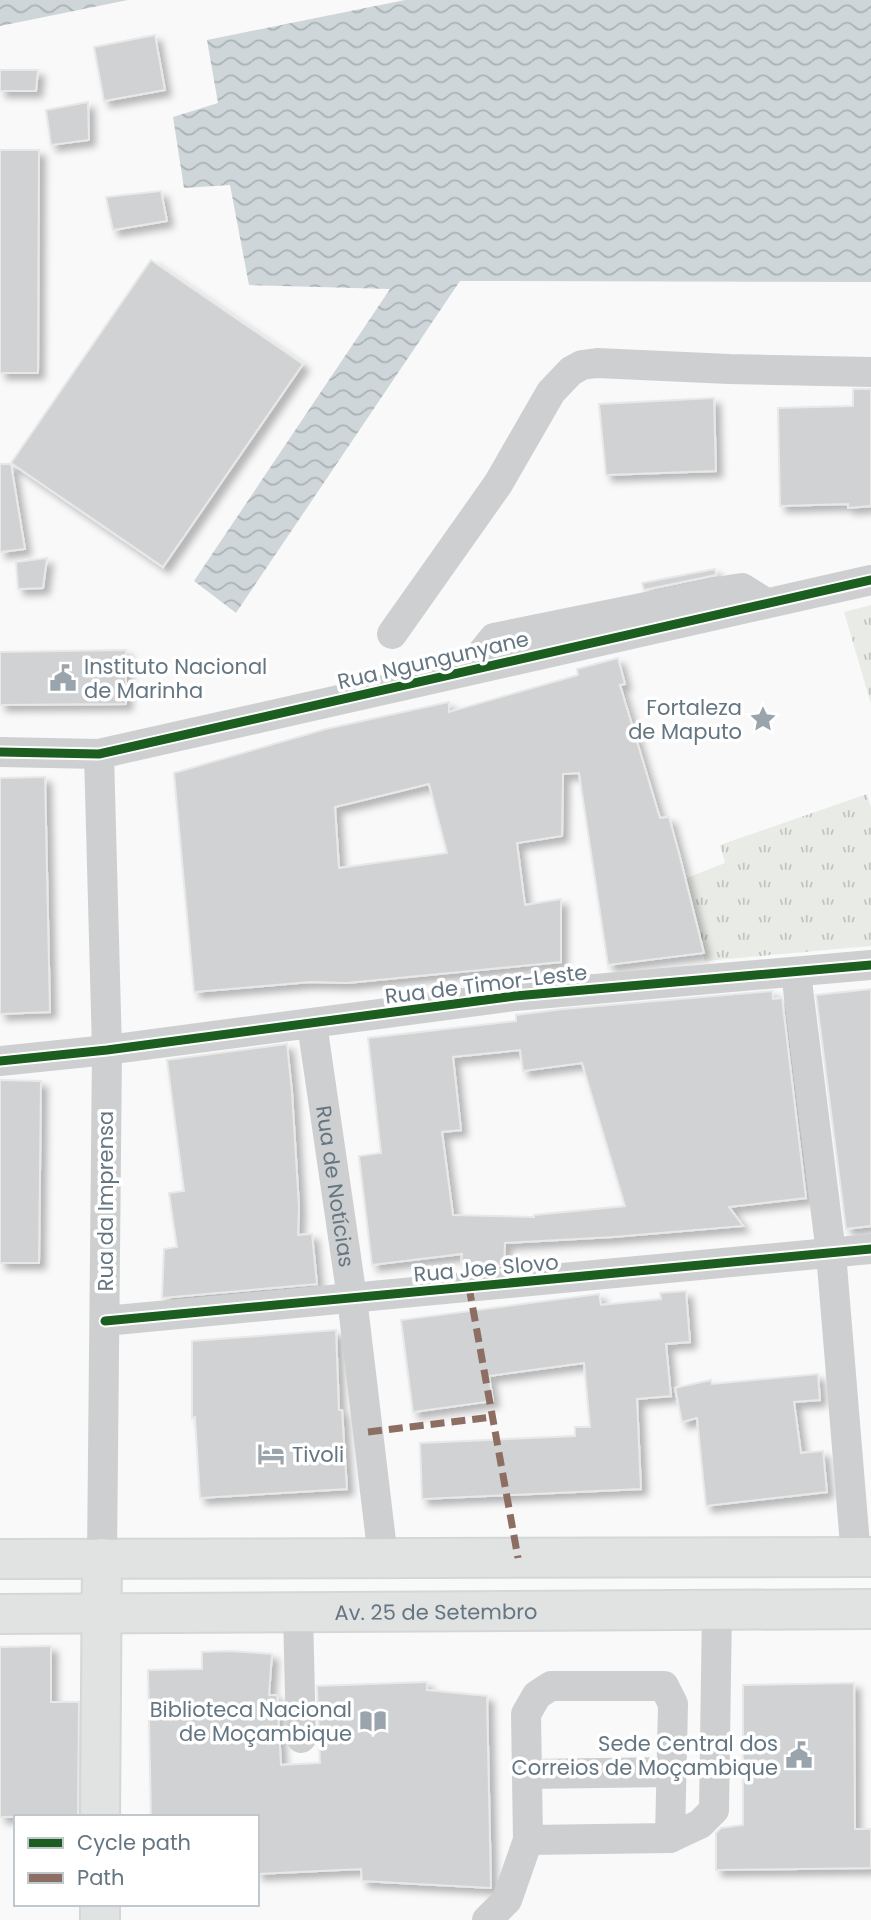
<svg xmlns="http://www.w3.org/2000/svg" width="871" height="1920" viewBox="0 0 871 1920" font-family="Poppins,sans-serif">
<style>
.park{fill:url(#park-tufts)}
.water{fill:url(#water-waves)}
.building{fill:#d0d2d3;stroke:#e8e8e8;stroke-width:2;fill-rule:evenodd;filter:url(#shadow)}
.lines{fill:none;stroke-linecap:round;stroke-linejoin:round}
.major-casing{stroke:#d5d6d7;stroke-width:42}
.minor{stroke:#cecfd0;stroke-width:30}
.major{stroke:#e1e2e2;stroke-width:38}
.quiet{stroke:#8d6e63;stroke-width:7;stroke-dasharray:14 7;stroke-linecap:butt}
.cycleway-casing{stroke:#fff;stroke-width:13}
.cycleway{stroke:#1b5e20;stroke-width:9}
.labels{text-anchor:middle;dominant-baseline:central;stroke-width:7;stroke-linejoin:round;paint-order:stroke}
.street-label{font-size:21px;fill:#657683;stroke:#fff}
.poi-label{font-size:21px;fill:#657683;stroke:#fff;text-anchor:end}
</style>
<defs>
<pattern id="park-tufts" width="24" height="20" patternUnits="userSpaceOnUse" patternTransform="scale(1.75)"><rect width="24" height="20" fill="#e8ebe6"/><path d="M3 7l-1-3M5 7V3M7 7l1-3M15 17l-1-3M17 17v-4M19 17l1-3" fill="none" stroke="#c0c3c0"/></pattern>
<pattern id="water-waves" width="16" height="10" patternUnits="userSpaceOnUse" patternTransform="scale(1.75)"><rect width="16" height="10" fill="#ced6d9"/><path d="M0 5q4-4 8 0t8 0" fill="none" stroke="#abb2b5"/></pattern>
<filter id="shadow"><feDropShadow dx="6" dy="6" stdDeviation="3.5" flood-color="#0004"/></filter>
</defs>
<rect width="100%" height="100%" fill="#f9f9f9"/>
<!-- park -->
<g class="park">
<polygon points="871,605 871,704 844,612"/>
<polygon points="867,794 871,808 871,946 705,961 684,879 725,863 720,845"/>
</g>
<!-- water -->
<g class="water">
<polygon points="0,0 128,0 0,26"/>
<polygon points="405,0 871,0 871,282 460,281 236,613 194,581 390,289 249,285 230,185 184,188 173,117 218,103 207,40"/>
</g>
<!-- building -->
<g class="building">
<polygon points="155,35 165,90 104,101 94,47"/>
<polygon points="0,70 38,70 36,91 0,91"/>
<polygon points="88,102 89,140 51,145 46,110"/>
<polygon points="0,150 39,150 38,373 0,373"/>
<polygon points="161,191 167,221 113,230 106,197"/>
<polygon points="151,260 303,364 163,567 11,463"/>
<polygon points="853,389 871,389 871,506 848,508 848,504 780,506 778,408 853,406"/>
<polygon points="714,398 716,471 606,475 599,404"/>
<polygon points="0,464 11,464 25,549 0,552"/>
<polygon points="47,558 43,588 18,589 16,562"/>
<polygon points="715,569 716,575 644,590 642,583"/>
<polygon points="126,650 126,704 0,705 0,652"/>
<path d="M618,658L625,684L620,685L660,818L669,817L680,857L704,953L608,965L579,773L563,774L562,836L517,843L525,905L561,899V962L347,983L310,982L194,992L174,773L326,729L449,702V712L578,675L577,669ZM429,784L447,853L339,868L335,807Z"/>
<polygon points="45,777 50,1012 0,1014 0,778"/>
<polygon points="871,989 871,1226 846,1229 816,995"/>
<path d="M772,991L773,999L782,998L806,1198L729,1207L743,1226L613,1237L505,1243L504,1266L461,1265L462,1254L372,1265L359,1156L381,1153L368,1038L516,1021V1015L563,1009ZM520,1050L523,1071L582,1063L625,1206L534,1215V1217L453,1215L442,1132L461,1130L453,1057Z"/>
<polygon points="287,1044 292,1092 299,1207 298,1235 312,1234 317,1284 162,1298 164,1249 177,1247 169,1193 184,1191 167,1060"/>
<polygon points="0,1080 41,1081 39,1263 0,1263"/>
<polygon points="686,1291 690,1342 666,1344 671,1396 637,1399 641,1489 422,1499 420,1443 575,1436 575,1427 590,1427 584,1363 489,1376 493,1401 413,1412 401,1320 599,1294 601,1305 661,1299 660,1293"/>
<polygon points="336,1330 339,1410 342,1410 347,1489 200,1498 195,1417 192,1418 192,1341"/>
<polygon points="818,1374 820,1400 794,1402 801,1453 823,1451 827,1492 706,1506 697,1418 682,1422 675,1388 711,1380 712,1384"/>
<polygon points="51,1646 51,1702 79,1702 78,1817 0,1817 0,1647"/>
<polygon points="230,1651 272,1654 269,1695 277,1695 281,1765 320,1763 317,1686 427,1682 427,1690 487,1696 491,1888 362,1881 361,1869 257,1874 257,1817 151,1817 148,1670 202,1669 202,1652"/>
<polygon points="854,1683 855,1829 871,1829 871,1868 716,1870 716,1833 721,1828 743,1825 743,1685"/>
</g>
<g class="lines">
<defs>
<g id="major">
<polyline points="0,1559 871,1557"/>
<path id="s2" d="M0,1614L871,1609"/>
<polyline points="100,1817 102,1558"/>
<polyline points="100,1920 100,1904"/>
</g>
</defs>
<!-- major casing -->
<use href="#major" class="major-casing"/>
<!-- minor -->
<g class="minor">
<polyline points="392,634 498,484 551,392 571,371 582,365 597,363 729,369 871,372"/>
<polyline points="468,670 494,638 735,589 742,588 766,603"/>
<polyline points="0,752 99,754 871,580"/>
<polyline points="99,754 107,1050 102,1558"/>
<polyline points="796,973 831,1253 856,1557"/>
<path id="s1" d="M312,1024L352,1298L383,1558"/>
<polyline points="0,1061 107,1050 515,996 871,965"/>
<polyline points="105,1321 871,1249"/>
<polyline points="298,1613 301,1738"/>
<polyline points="527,1774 672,1772"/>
<polyline points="528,1840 670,1838 700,1824 714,1810 717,1608"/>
<polyline points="487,1920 507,1900 528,1840 526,1714 537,1695 551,1686 664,1686 673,1704 670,1838"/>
</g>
<!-- major -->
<use href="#major" class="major"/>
<!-- quiet -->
<g class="quiet">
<polyline points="469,1287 518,1558"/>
<polyline points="368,1432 493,1417"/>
</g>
<defs>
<g id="cycleway">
<polyline points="0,752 99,754 871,580"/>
<polyline points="0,1061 107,1050 515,996 871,965"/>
<polyline points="105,1321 871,1249"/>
</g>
</defs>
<!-- cycleway casing -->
<use href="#cycleway" class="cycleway-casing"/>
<!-- cycleway -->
<use href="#cycleway" class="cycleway"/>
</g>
<!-- icons -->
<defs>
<symbol id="civic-bare" viewBox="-9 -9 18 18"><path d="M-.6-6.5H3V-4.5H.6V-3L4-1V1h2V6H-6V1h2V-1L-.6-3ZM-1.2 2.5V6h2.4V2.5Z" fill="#99a4ac" stroke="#fff" stroke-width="2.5" paint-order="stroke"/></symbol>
<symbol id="sight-bare" viewBox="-9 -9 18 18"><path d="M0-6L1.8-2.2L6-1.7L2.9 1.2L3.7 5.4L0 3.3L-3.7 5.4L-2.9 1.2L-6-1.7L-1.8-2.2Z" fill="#99a4ac" stroke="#fff" stroke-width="2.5" paint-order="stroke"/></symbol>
<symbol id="hotel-bare" viewBox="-9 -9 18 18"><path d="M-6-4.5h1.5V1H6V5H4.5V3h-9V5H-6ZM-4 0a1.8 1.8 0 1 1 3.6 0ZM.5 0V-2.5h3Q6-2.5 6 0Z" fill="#99a4ac" stroke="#fff" stroke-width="2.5" paint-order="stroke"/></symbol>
<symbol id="library-bare" viewBox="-9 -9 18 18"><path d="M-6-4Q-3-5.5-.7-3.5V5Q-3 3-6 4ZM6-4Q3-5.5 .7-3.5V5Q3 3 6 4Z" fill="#99a4ac" stroke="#fff" stroke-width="2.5" paint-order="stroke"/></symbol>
</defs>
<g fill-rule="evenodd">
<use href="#civic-bare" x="44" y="659" width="38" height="38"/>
<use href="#sight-bare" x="744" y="700" width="38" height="38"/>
<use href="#hotel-bare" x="252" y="1435" width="38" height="38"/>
<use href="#library-bare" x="354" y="1702" width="38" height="38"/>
<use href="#civic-bare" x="780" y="1736" width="38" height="38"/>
</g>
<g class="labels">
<!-- street labels -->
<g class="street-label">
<text transform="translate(433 660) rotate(-13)">Rua Ngungunyane</text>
<text transform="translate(486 984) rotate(-7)">Rua de Timor-Leste</text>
<text stroke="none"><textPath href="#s1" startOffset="164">Rua de Notícias</textPath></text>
<text transform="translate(105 1201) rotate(-90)">Rua da Imprensa</text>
<text transform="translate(486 1268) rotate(-5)">Rua Joe Slovo</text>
<text stroke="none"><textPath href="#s2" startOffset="436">Av. 25 de Setembro</textPath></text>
</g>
<!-- poi labels -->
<g class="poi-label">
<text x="84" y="666" text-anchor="start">Instituto Nacional<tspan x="84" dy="24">de Marinha</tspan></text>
<text x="742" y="707">Fortaleza<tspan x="742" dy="24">de Maputo</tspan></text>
<text x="292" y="1454" text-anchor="start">Tivoli</text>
<text x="352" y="1709">Biblioteca Nacional<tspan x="352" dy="24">de Moçambique</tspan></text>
<text x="778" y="1743">Sede Central dos<tspan x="778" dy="24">Correios de Moçambique</tspan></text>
</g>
</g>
<!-- legend -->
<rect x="14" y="1815" width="245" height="91" fill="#ffffff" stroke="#c1c8cd" stroke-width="2"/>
<rect x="28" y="1838" width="35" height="10" fill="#1b5e20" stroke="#c1c8cd" stroke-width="2"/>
<text x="77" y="1850" font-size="21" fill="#657683">Cycle path</text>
<rect x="28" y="1873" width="35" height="10" fill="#8d6e63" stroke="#c1c8cd" stroke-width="2"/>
<text x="77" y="1885" font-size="21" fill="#657683">Path</text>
</svg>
